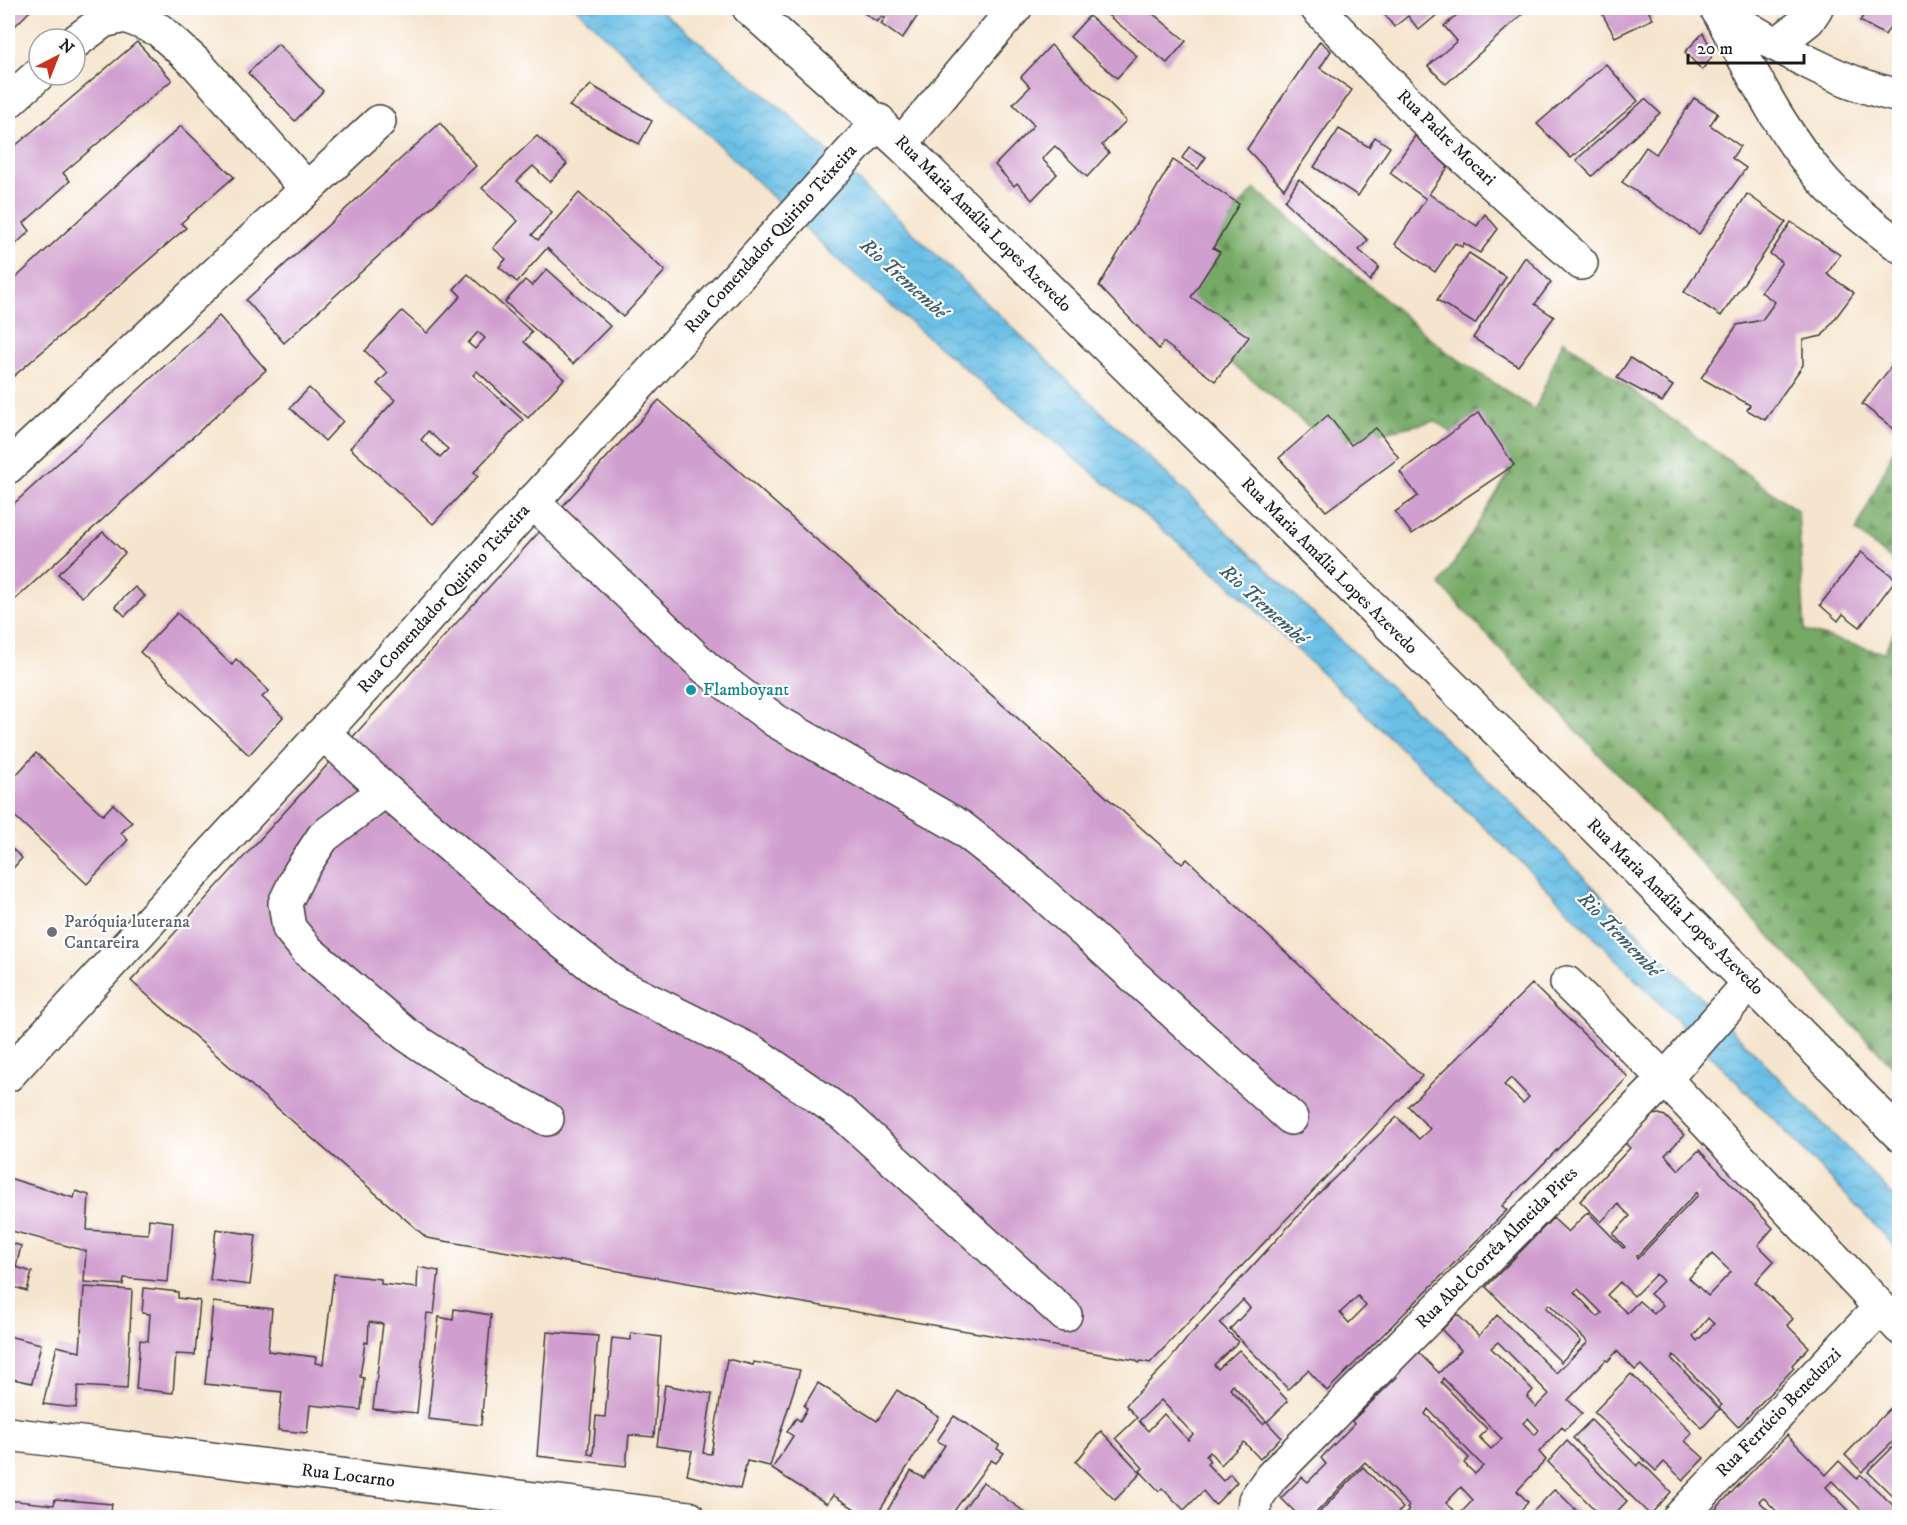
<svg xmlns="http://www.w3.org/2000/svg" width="1907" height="1525" viewBox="0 0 1907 1525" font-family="'IM FELL DW Pica',serif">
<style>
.forest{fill:url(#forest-firs);stroke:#486240;stroke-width:1.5}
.water{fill:url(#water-waves);stroke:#436e81;stroke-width:1.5}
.building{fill:#d09fcf;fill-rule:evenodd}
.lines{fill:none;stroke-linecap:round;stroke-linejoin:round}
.minor-casing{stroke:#3d3a37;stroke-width:36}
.tertiary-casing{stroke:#3d3a37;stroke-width:36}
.secondary-casing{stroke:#3d3a37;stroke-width:36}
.minor{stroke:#fff;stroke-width:33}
.tertiary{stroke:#fff;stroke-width:33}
.secondary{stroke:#fff;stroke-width:33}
.culture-dot{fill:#0f9aa8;stroke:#fff;stroke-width:2}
.worship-dot{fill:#6b7280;stroke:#fff;stroke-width:2}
.labels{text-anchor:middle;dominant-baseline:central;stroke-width:4.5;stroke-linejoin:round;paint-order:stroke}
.street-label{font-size:18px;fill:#1c1c1c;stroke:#fff}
.culture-label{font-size:18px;fill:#0d838f;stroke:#fff;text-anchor:start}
.worship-label{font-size:18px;fill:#5b616d;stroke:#fff;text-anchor:start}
.water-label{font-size:20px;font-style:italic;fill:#3b5d6d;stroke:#fff}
</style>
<defs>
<pattern id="forest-firs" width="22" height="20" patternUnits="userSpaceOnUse" patternTransform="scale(1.5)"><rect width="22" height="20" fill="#75a965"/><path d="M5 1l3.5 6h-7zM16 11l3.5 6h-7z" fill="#5f8952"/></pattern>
<pattern id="water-waves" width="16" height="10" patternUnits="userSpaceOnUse" patternTransform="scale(1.5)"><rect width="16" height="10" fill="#6abfe6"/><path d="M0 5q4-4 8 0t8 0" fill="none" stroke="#5ba4c5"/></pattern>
</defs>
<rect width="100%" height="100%" fill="#fff"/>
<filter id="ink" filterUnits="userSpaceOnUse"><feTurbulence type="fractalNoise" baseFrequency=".0167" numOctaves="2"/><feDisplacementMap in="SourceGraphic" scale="12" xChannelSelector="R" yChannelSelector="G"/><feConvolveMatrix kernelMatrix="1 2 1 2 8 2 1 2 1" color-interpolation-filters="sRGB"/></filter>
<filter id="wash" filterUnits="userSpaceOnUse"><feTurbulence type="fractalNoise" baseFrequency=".008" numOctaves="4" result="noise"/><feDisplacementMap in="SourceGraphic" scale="24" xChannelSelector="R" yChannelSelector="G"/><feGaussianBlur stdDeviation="1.35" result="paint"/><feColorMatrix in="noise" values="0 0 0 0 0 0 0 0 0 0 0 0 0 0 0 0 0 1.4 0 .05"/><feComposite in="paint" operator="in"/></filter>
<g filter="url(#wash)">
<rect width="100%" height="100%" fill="#f6e5ce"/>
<!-- forest -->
<g class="forest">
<polygon points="1255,189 1447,352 1535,410 1563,340 1798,511 1805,631 1884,653 1899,621 1899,1074 1440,585 1509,473 1435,421 1330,444 1153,299"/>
<polygon points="1899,443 1899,566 1856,531 1896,445"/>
</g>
<!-- water -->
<polygon class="water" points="576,8 657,8 787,113 1506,797 1899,1202 1899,1251 1782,1128 1528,869 1223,579 983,384 847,268"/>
<g id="blocks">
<!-- building -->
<g class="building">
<polygon points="8,8 33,8 8,33"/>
<polygon points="857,8 923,8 902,39 881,24 885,18 882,16 877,22"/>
<polygon points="1099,8 1146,8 1186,41 1167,63"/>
<polygon points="1380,8 1445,8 1419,30 1408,16 1394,27"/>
<polygon points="1465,8 1529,8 1446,84 1428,66 1457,41 1444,26"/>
<polygon points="1599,8 1647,8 1653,19 1615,37"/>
<polygon points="1868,8 1899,8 1899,32 1890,27 1885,35 1860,21"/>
<polygon points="1089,16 1137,56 1117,78 1070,37"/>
<polygon points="1703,33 1712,50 1711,58 1702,70 1685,52"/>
<polygon points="1320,41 1331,51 1320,68 1352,90 1284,189 1247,149"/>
<polygon points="137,42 172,80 63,173 70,181 24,223 30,231 8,251 8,152"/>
<polygon points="278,44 323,91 295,121 248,73"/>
<polygon points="1051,45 1126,121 1102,145 1109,153 1087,177 1055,146 1042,159 1057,174 1032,200 1017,183 1014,186 995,165 1034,125 1013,104 1030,87 1021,77"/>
<polygon points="1606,64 1638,101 1571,158 1537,124"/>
<polygon points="591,85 652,121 639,144 569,106"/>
<polygon points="1694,98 1718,113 1710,125 1740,146 1732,158 1746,168 1699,234 1622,182 1646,147 1656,154"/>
<polygon points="1645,99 1660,113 1592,176 1576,160"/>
<polygon points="440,123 476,166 284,343 246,300"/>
<polygon points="181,126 234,177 181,223 186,228 8,381 8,285"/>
<polygon points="1339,129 1369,147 1375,137 1390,147 1358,196 1314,167"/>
<polygon points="537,136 567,164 550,182 533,166 517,181 552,212 532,235 538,240 579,193 665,271 623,317 547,248 517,282 499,267 506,259 493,248 518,221 482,188"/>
<polygon points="1415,136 1448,167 1429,194 1477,226 1485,214 1498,229 1480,253 1464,243 1462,247 1455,243 1435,272 1395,244 1426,199 1390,173"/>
<polygon points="1189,147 1206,157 1198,169 1182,158"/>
<polygon points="1173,160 1239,204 1213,248 1220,252 1191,297 1249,337 1215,381 1163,342 1159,349 1099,286"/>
<polygon points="1299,179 1368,240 1359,250 1379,267 1370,281 1285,201"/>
<polygon points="1747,194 1786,222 1721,316 1684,292"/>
<polygon points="1791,222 1840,255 1827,274 1854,293 1822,336 1803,340 1803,365 1765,420 1747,410 1750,405 1701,378 1737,325 1762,320 1775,302 1761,292 1782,262 1770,254"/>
<polygon points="1469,253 1506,277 1475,324 1437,300"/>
<polygon points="1525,257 1551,282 1535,304 1554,317 1518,366 1473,338"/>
<polygon points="547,269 610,326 573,364 505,302 525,280 532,286"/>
<path d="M468,274L532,332L524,342L564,379L528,418L477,371L473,375L523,420L474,472L478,476L433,524L350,448L395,400L377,384L388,373L365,351L402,311L427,333L461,296L454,289ZM478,332L485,338L475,349L468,343ZM428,431L448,449L440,457L421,440Z"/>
<polygon points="219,316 266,370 8,606 8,509"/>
<polygon points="1899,357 1899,430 1898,432 1862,404"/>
<polygon points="1630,358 1673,386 1662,402 1617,378"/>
<polygon points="309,388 343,421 325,441 290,408"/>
<polygon points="659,400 1182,864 1187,859 1332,996 1422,1076 1150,1363 1141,1361 1139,1363 1135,1360 427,1238 131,981"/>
<polygon points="1479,412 1514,465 1412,534 1395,512 1418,496 1400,472"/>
<polygon points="1328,415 1351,445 1376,428 1399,458 1326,511 1279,458"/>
<polygon points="103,532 125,553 82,597 58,574"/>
<polygon points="1861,552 1896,579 1860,627 1843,614 1838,621 1820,605"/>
<polygon points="135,587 145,596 125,616 115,606"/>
<polygon points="177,613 232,665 236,659 269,691 262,697 283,717 249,755 140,652"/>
<polygon points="36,753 103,815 113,804 132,822 121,833 128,840 87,884 8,810 8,784"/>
<polygon points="8,845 22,858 8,874"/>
<path d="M1532,984L1628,1077L1502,1206L1507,1210L1327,1391L1308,1370L1288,1389L1230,1329L1250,1308L1243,1300L1220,1323L1238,1342L1214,1365L1218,1369L1239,1350L1288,1401L1267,1422L1281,1437L1260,1459L1244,1442L1221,1465L1210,1452L1206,1456L1210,1461L1207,1464L1223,1481L1230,1474L1237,1482L1215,1505L1203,1491L1184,1510L1162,1488L1159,1491L1140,1471L1143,1468L1116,1438L1137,1418L1126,1405L1168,1362L1188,1337L1318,1194L1397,1117L1419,1139L1430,1129L1408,1106ZM1511,1078L1529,1097L1523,1103L1504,1085ZM1358,1296L1366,1306L1349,1323L1340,1313ZM1233,1385L1266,1421L1263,1424L1230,1389ZM1161,1400L1193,1434L1188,1440L1164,1414L1148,1431L1139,1421Z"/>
<path d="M1659,1114L1665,1116L1684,1135L1665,1155L1679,1170L1699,1150L1773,1228L1758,1245L1774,1261L1755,1282L1793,1319L1787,1325L1809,1347L1792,1365L1794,1368L1738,1427L1719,1407L1722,1405L1674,1355L1671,1358L1720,1409L1702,1428L1641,1365L1635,1370L1617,1351L1608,1361L1606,1360L1568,1400L1582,1413L1565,1430L1562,1427L1539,1452L1546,1460L1517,1491L1528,1502L1514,1518H1456L1473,1500L1461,1487L1446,1503L1454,1510L1447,1518H1403L1409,1511L1407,1508L1409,1506L1365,1462L1311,1518H1301L1281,1498L1302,1477L1308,1482L1326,1464L1321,1458L1354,1424L1352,1421L1397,1377L1393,1374L1417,1351L1439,1373L1461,1350L1442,1330L1457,1314L1479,1336L1497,1315L1556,1373L1588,1342L1549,1304L1546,1308L1581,1341L1561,1362L1486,1287L1553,1218L1568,1232L1588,1212L1623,1248L1625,1247L1613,1234L1630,1216L1618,1204L1601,1222L1580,1201L1630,1148L1625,1143L1652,1115ZM1697,1192L1698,1195L1637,1259L1636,1257ZM1712,1254L1731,1272L1708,1296L1689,1278ZM1656,1274L1663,1281L1650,1294L1663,1305L1654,1314L1639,1301L1627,1313L1607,1295L1620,1282L1634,1296ZM1578,1289L1602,1313L1598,1317L1574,1292ZM1708,1318L1714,1324L1697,1341L1693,1336ZM1498,1342L1549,1394L1536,1407L1527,1397L1533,1390L1491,1348ZM1443,1378L1502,1439L1491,1449L1479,1437L1487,1429L1441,1382ZM1428,1409L1483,1466L1475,1474L1464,1463L1469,1458L1425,1414ZM1528,1418L1539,1430L1535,1435L1523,1423Z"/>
<polygon points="12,1179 74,1198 76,1191 89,1195 87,1230 148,1234 149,1219 173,1222 168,1282 124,1278 123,1285 84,1282 86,1251 8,1230 8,1183"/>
<polygon points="216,1229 256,1235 250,1285 210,1280"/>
<polygon points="8,1242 21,1246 16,1267 32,1272 27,1291 8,1285"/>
<polygon points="418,1267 439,1271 434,1314 427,1313 417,1413 373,1409 383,1324 369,1322 368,1343 365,1342 360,1377 364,1378 361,1410 310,1405 307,1433 278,1430 282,1392 205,1384 213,1302 272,1309 268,1351 316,1357 315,1363 323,1364 334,1274 381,1279 381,1284 417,1288"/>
<polygon points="84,1287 132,1290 127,1389 78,1386 76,1408 43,1404 57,1346 80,1352"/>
<polygon points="144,1288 178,1292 178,1298 200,1301 195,1355 176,1354 173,1393 136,1389 140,1340 148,1341 150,1314 142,1313"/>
<polygon points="454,1309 491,1315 481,1425 428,1419 439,1317 453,1320"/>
<polygon points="547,1332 598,1336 588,1454 593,1455 596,1416 605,1417 612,1338 631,1340 631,1333 661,1337 654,1437 629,1435 626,1466 537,1456"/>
<polygon points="8,1336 41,1344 32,1383 8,1378"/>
<polygon points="727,1359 753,1365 754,1362 800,1370 770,1466 747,1461 740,1489 687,1475 692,1451 657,1446 665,1385 712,1394 703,1453 711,1454"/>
<polygon points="1631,1374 1692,1433 1685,1441 1704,1458 1683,1480 1664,1462 1656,1471 1594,1412"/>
<polygon points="818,1383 877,1421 897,1390 939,1417 875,1518 869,1518 833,1495 827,1504 772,1469 793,1436 787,1432 796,1418 800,1421 807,1409 804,1406"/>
<polygon points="1899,1399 1899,1436 1862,1472 1845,1455"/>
<polygon points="954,1416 999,1445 997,1449 1004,1453 996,1463 991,1460 949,1518 883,1518 911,1471 924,1478 945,1445 937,1441"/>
<polygon points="1591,1420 1637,1466 1641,1462 1671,1492 1650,1515 1573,1438"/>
<polygon points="1101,1431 1141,1473 1115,1500 1076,1462"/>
<polygon points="1787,1435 1826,1475 1839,1461 1857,1479 1861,1475 1898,1510 1899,1509 1899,1518 1869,1518 1832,1481 1826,1487 1856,1518 1783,1518 1763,1497 1759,1501 1776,1518 1707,1518"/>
<polygon points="1567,1441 1627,1501 1611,1518 1603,1518 1548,1462"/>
<polygon points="1899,1441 1899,1502 1868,1472"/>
<polygon points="1363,1467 1403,1508 1393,1518 1314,1518"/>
<polygon points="983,1482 1030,1516 1028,1518 957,1518"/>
<polygon points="1555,1489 1584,1518 1527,1518"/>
<polygon points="55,1499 112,1504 110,1518 8,1518 8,1500 54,1505"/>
</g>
</g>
</g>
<g filter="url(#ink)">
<use href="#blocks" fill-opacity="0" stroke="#3d3a37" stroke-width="1.5"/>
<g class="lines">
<defs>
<g id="minor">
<polyline points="1317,8 1438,134 1581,263"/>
<path d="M1717,9C1750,67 1779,130 1823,180C1845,205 1873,226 1900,246"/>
<path d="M1719,11C1776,45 1834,82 1900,96"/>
<polyline points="75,42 103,21 126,16 159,30 198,65 307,189"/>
<polyline points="1776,45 1808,20 1816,8"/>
<polyline points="8,102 39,74"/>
<polyline points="901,144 1015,8"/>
<polyline points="8,467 379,122"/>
<polyline points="532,501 706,668 776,721 959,826 1024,877 1291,1118"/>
<polyline points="323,733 385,790 561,941 616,984 753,1052 843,1114 1065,1315"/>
<polyline points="385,790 323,837 300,872 285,903 289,928 308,951 407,1035 475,1080 547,1119"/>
<polyline points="1567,983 1665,1079 1900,1328"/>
<polyline points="8,1434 689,1518"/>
<polyline points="1254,1518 1255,1500 1271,1477 1665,1079 1750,982"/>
<polyline points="1679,1518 1880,1308"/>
</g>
<polyline id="tertiary" points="8,1075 323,733 879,121"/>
<polyline id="secondary" points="749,8 901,144 1579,811 1900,1135"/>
</defs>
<!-- minor casing -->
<use href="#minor" class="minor-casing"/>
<!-- tertiary casing -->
<use href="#tertiary" class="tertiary-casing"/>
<!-- secondary casing -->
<use href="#secondary" class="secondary-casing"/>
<!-- minor -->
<use href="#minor" class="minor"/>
<!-- tertiary -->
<use href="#tertiary" class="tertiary"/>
<!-- secondary -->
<use href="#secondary" class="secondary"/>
</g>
</g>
<!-- markers -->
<circle class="culture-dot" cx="691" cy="690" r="6"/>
<circle class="worship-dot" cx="52" cy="932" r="6"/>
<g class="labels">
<!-- street labels -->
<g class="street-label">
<text transform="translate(1446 138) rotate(44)">Rua Padre Mocari</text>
<text transform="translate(983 224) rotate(45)">Rua Maria Amália Lopes Azevedo</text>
<text transform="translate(771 239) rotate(-48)">Rua Comendador Quirino Teixeira</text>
<text transform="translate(1329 566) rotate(45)">Rua Maria Amália Lopes Azevedo</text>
<text transform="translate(444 599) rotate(-48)">Rua Comendador Quirino Teixeira</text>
<text transform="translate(1675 907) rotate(45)">Rua Maria Amália Lopes Azevedo</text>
<text transform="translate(1497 1248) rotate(-45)">Rua Abel Corrêa Almeida Pires</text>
<text transform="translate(1779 1413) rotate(-46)">Rua Ferrúcio Beneduzzi</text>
<text transform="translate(348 1476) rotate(7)">Rua Locarno</text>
</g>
<!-- culture labels -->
<g class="culture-label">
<text x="703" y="690">Flamboyant</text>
</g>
<!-- worship labels -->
<g class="worship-label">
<text x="64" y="922">Paróquia luterana<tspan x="64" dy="21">Cantareira</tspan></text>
</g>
<!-- water labels -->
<g class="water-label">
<text transform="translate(903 279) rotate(42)">Rio Tremembé</text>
<text transform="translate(1263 605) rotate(42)">Rio Tremembé</text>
<text transform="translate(1619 935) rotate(46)">Rio Tremembé</text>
</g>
</g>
<!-- margin -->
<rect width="1907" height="1525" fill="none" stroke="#fff" stroke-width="30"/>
<!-- north arrow -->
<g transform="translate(57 57) rotate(42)"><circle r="28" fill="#ffffff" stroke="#a4a4a4" stroke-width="1.5"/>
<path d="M0-4.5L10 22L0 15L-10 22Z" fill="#c8321e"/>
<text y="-9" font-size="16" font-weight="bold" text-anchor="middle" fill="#1c1c1c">N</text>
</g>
<!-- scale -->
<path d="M1688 54v9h116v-9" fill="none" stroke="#1c1c1c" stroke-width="3"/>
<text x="1697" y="54" font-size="18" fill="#1c1c1c" stroke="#ffffff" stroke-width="4.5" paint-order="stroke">20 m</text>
</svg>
